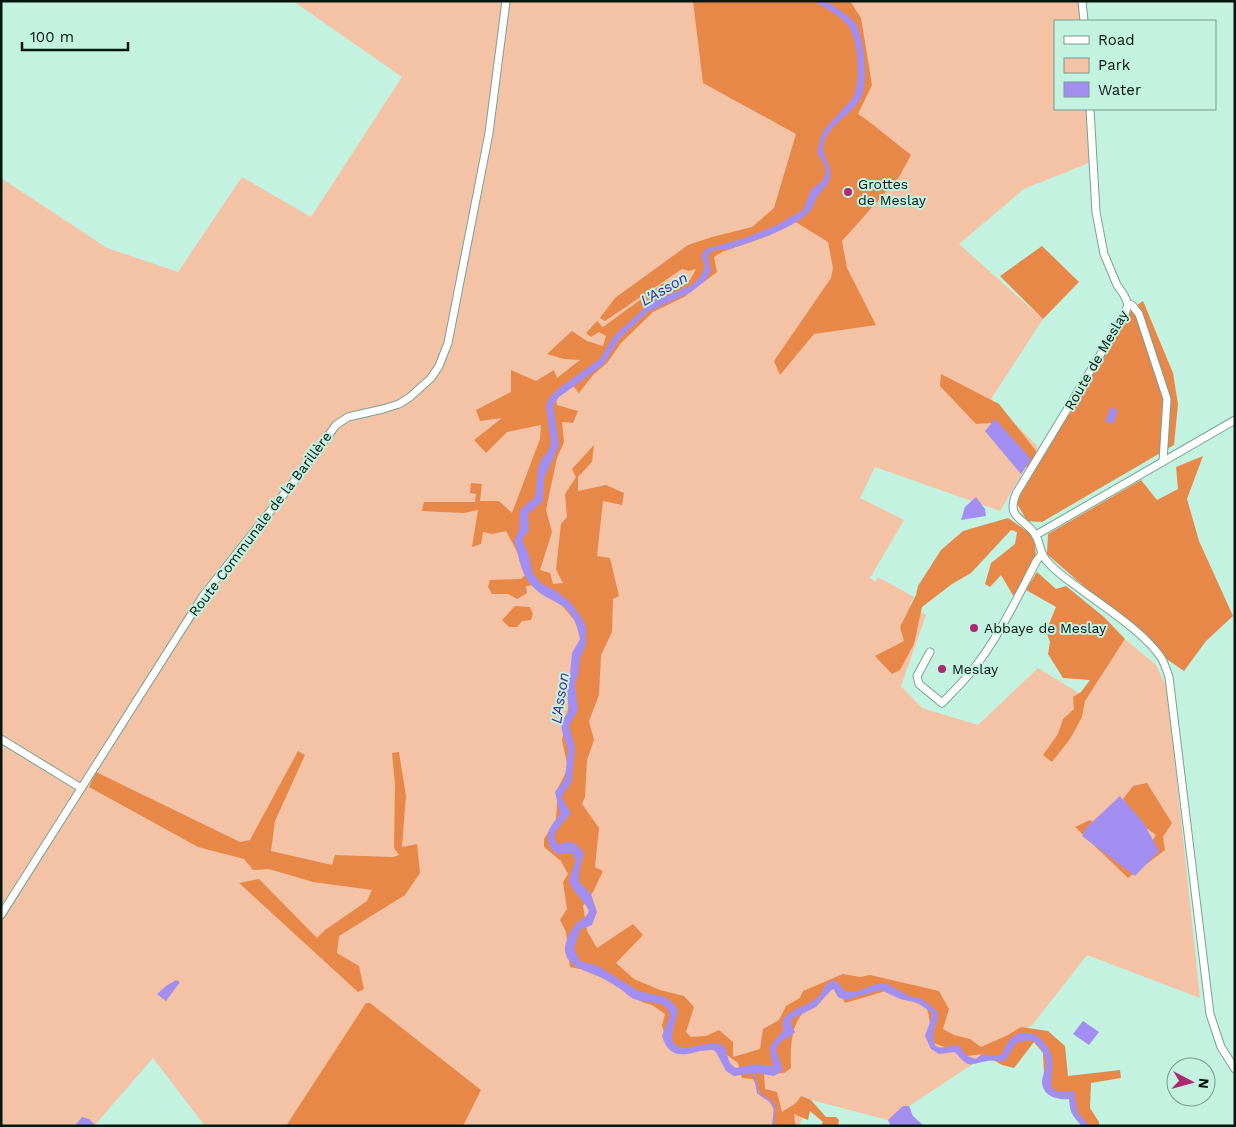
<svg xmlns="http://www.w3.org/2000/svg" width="1236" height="1127" viewBox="0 0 1236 1127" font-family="'Work Sans',sans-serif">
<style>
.green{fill:#f4c2a5}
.forest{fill:#e88848}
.water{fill:#a28ef0}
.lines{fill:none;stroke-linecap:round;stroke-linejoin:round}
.stream{stroke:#a28ef0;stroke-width:2}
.minor-casing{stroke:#77a394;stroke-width:9}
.minor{stroke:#fff;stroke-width:7}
.poi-dot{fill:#ad2871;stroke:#c3f2e1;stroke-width:2}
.labels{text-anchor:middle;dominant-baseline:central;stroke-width:4;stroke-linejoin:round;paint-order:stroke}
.poi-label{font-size:14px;fill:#051611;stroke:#c3f2e1;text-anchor:start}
.street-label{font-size:14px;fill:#051611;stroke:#c3f2e1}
.water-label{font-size:15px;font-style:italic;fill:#471e90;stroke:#c3f2e1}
</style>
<rect width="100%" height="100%" fill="#c3f2e1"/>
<!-- green -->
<polygon class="green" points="293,1 1079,1 1080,21 1055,21 1055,109 1086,109 1089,163 1024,189 959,244 1043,319 991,399 1038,447 1000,511 875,467 860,498 904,520 870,578 875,582 878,577 914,597 910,605 926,615 901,686 922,708 978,725 1038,668 1087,698 1125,639 1156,665 1167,688 1200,998 1087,955 1033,1024 888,1120 811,1100 799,1126 205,1126 153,1058 94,1126 1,1126 1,178 107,248 178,272 242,177 311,217 402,77"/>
<!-- forest -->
<g class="forest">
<path d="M693,1H850L861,18L872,85L858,114L867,120L911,155L899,177L842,241L847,268L876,325L814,334L780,375L774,361L831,278L833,268L828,242L794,221L768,236L722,252L714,257L717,272L684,297L653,312L621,343L607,363L593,375L579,393L573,386L556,399L557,405L578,411L573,423L562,422L564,442L557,458L546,510L552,532L540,570L550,573L553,584L563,583L556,570L561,524L567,517L565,494L576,477L572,469L594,445L592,462L578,477V491L606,485L624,493L622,505L603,501L597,556L610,558L619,596L613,599L612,632L601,655L599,695L589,721L594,740L587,760L585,797L582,804L599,828L595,867L603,871L593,892L583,906L587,931L597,948L633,924L643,935L616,963L634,979L660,990L684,996L694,1007L686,1032L691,1037L706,1036L719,1030L733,1042V1057L760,1049L763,1029L779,1020L786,1006L800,998L803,991L843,974L860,977L870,975L939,991L949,1009L943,1029L954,1035L970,1039L981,1047L1008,1035L1021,1027L1048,1031L1065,1046L1068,1076L1120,1070L1121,1078L1091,1083L1090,1108L1099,1122V1126H1081V1121L1071,1099L1053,1094L1044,1074L1043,1053L1034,1042L1014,1068L1002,1065L983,1054L967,1056L934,1043L927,1008L889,990L845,1003L837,987C798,1008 789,1024 791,1068L784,1073L764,1074L765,1089L777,1092L782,1112L796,1103L801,1096L811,1100L826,1117H836L839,1120L838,1126H821L823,1122L810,1111L808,1120L794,1114L795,1123L798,1126H772L774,1110L770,1102L761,1096L753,1079L742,1078L738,1063L719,1049L684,1050L666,1040L662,1025L665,1014L652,1005L642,1002L595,972L570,967L566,932L560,920L567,909L563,882L568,874L561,861L544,847V839L556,819L558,788L568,768L562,740L583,630L559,602L536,585L526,586L527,593L517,599L508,594H492L488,587L490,580L521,579L528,572L506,531L492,534L483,532L481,544L472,547L478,510L464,513L422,511L424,502H475L476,494L470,493L471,483L482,484L480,501H499L512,513L540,439L541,425L507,432L486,453L474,440L502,418L480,421L476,410L511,392V370L536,381L554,370L557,378L580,360L564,359L547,354L572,331L587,341L603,346L606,336L599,332L591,337L586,333L597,321L603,327L662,284L690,280L696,269L689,271L682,269L605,321L600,318L615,298L688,245L712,237L752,227L774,208L796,134L703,83Z"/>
<polygon points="1042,246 1079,282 1043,319 1000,276"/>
<polygon points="1143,301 1173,373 1178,404 1174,445 1042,522 1027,521 1016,502 1132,309"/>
<polygon points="941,374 999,404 1037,452 1027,468 991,423 976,424 940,386"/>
<polygon points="1203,456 1187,499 1199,541 1233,616 1206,641 1184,671 1168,660 1047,554 1048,534 1141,480 1157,500 1178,489 1176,467"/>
<polygon points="1008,518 1034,536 1036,558 1014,597 1001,575 990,587 985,584 991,563 1015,544 1017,532 1011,530 971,573 952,584 922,607 914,644 900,670 892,674 875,656 904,641 900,627 916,595 918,586 941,550 963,531"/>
<polygon points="1037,572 1056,589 1066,586 1104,617 1125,639 1085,701 1082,717 1070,739 1052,762 1043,755 1058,734 1063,719 1074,709 1073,697 1081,692 1090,680 1063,678 1048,654 1050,642 1046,631 1056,607 1026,590"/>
<polygon points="515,606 530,607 533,614 531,620 522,621 517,627 509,627 502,620"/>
<polygon points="298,751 305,755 275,821 271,851 332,865 335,855 393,857 399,855 394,848 395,785 392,753 399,752 406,796 402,847 417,844 420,873 405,895 339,936 337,953 359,966 364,989 358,992 239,883 259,879 317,938 325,930 367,901 372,890 313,882 269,869 253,870 244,859 198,847 89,787 96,772 240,842 250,840"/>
<polygon points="1147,783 1172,823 1163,837 1165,850 1128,878 1075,827 1090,820 1144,854 1156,835 1138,822 1123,799 1133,786"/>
<polygon points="366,1003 370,1003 481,1090 463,1126 286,1126"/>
</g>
<!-- water -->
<g class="water">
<path d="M814,1C818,1 823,1 826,2C832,4 853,19 856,24C864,39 868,80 862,95C854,114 831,122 824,142C819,156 833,164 830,178C828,186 821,190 817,197C814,202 813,209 808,213C792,229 755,241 732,248C725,250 718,248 711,252L708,256L711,271L705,281L691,292L648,312L620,338L603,365L559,397L553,405L559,445L544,478L543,501L528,514L529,530L522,540L529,555L532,571L534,575L542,584L556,591L571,603L583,620L586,627V645L580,658L578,675L575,684L578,710L569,726L575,747L572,781C569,788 563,791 562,798L571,813L556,831L554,837L558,845C572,839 575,842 584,853L579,872V882L591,894L597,912L592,925L580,930L574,949L580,961L598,966L638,991L665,997L674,1004L678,1010C677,1019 672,1028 672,1037C673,1058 709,1039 720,1044C730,1047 724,1062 736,1068L756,1064L773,1066C768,1043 768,1049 783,1031V1020C791,1008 806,1007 817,998C823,992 824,984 833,980L838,983L846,992L858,991L876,984H887L909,996L922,999L938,1012C939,1024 928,1034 936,1046C943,1050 951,1044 959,1046L967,1056L976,1059L982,1054L995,1056L1001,1055C1005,1049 1007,1041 1014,1036C1031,1025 1048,1041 1052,1058C1053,1066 1051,1077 1051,1086C1056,1095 1065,1091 1074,1091L1078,1113L1090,1126H1082C1072,1115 1070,1113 1069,1099C1058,1100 1043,1097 1042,1082C1042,1076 1046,1069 1046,1063C1046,1055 1040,1047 1035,1042L1029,1040L1016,1043L1005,1061C999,1062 993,1060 988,1061C968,1064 970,1070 955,1052L939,1054L931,1049L925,1036L931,1019L932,1013L918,1003L900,999L881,990L845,1000L838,997L833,988L816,1007L792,1019L791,1024L795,1032C788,1040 778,1039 776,1051L782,1067V1071L774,1076L757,1073L734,1076L726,1071L716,1052L713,1050C692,1049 672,1067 662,1036L670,1016C668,999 646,1004 634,999C629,997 624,991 619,988C611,983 603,978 595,975C583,970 565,965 565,949C565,942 571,929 576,924C581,919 587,918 589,911C584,899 571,891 569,880L576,860L571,853L559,854L554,852C541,835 550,828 560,814L555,792L565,779L568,749L562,731L561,723L569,710L566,686L570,674L572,653L580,639C572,594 549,609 528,581C521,572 518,553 514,541L519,530L520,510L535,497L538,468L542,458L548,452L551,443L546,406L549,398L559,388L600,359L614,336L650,303L692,285L700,277L705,267L701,255L706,249L742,239L775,226L803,210L811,190L821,182L826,174L825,166L817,152L821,137L824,130L853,98C861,82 859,38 847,24C839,15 825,8 814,1Z"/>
<polygon points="1111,407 1118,411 1113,424 1105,421"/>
<polygon points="995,419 1031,459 1021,474 985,431"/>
<polygon points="976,497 985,509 986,516 961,520 965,507"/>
<polygon points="1120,796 1143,822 1159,851 1135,876 1082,836 1086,828"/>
<polygon points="176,980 180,982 166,1001 157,994 166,986"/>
<polygon points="1083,1021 1099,1032 1089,1045 1073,1034"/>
<polygon points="903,1106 909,1106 913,1116 924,1126 891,1126 888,1120"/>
<polygon points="82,1117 89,1119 96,1126 75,1126"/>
</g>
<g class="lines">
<!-- stream -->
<polyline class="stream" points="754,1072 758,1093 769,1100 775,1107 773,1126"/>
<defs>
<g id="minor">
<polyline points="1082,1 1084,21"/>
<path d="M1090,109L1096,212L1104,254L1117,285L1124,295L1128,304L1125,314L1017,492C1004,520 1026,517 1036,536C1040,543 1040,553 1046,560C1054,570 1065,578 1075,585C1101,605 1145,632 1162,659C1165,665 1167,671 1169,677L1210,1014L1221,1047L1235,1069"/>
<polyline points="1128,304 1132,305 1139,314 1167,399 1163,461"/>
<polyline points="1036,535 1235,420"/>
<path d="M930,652L917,676L919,684L942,703C952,693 962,683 971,672C998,639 1017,598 1037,560L1042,554"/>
<polyline points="1,739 81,788"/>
<polyline points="1,915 203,596 295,480 336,425 348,417 383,409 399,404 410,397 431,378 439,366 448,343 489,133 506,1"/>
</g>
</defs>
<!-- minor casing -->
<use href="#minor" class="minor-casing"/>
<!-- minor -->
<use href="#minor" class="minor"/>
</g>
<!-- markers -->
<g class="poi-dot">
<circle cx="848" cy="192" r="5"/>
<circle cx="974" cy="628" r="5"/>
<circle cx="942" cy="669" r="5"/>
</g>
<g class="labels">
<!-- poi labels -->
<g class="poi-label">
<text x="858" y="184">Grottes<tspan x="858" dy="16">de Meslay</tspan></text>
<text x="984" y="628">Abbaye de Meslay</text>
<text x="952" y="669">Meslay</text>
</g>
<!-- street labels -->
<g class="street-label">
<text transform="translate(1096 360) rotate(-60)">Route de Meslay</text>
<text transform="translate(260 524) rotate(-53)">Route Communale de la Barillère</text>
</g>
<!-- water labels -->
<g class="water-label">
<text transform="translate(664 289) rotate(-30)">L'Asson</text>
<text transform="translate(560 698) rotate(-81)">L'Asson</text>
</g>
</g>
<!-- border -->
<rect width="1236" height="1127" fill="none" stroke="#051611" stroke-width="5"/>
<!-- legend -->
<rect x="1054" y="20" width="162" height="90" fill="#c3f2e1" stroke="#779a8e"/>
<rect x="1064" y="36" width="25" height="8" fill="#ffffff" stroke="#779a8e"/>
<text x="1098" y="45" font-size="15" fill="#051611">Road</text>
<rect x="1064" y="58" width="25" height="15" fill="#f4c2a5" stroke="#779a8e"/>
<text x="1098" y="70" font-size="15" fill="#051611">Park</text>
<rect x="1064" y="82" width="25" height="15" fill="#a28ef0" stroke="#779a8e"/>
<text x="1098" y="95" font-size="15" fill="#051611">Water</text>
<!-- north arrow -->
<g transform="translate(1191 1082) rotate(96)"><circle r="24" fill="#c3f2e1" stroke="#779a8e"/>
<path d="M0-4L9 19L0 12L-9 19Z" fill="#ad2871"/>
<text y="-8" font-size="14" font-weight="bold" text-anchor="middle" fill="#051611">N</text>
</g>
<!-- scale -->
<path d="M22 42v8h106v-8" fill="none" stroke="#051611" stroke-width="2.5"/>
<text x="30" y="42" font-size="15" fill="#051611" stroke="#c3f2e1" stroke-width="4" paint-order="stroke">100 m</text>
</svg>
